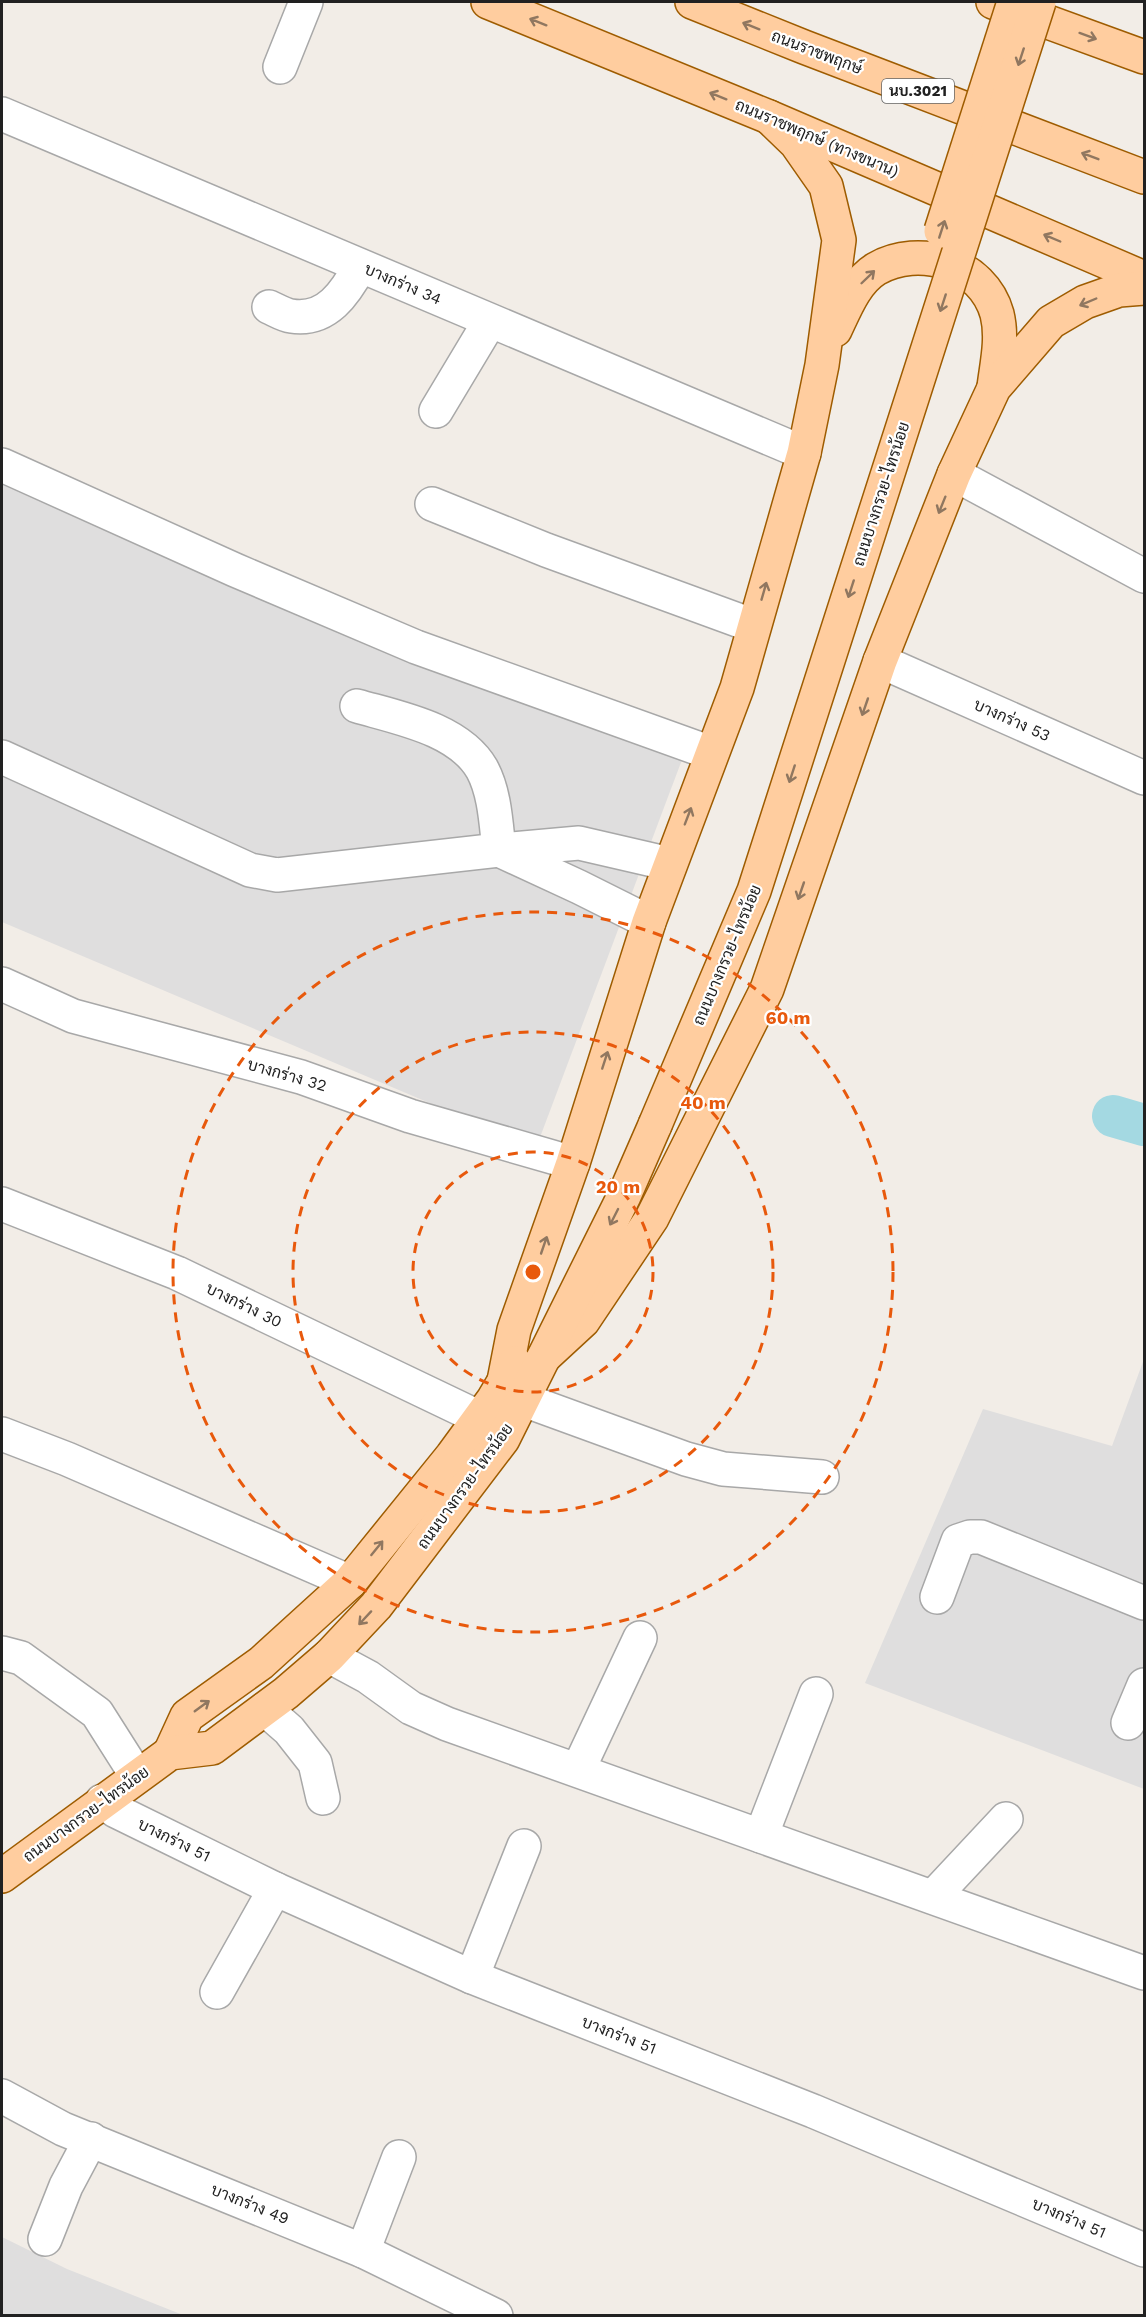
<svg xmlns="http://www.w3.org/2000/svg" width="1146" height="2317" viewBox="0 0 1146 2317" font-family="'Work Sans',Sarabun,sans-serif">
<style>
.residential{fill:#dfdede}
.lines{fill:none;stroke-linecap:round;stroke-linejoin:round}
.canal{stroke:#a4d9e2;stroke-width:42}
.minor-casing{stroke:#a8a8a8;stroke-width:36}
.major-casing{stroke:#9e5c00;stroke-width:36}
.minor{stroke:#fff;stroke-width:33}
.major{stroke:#ffcd9f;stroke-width:33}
.major-bridge-casing{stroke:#9e5c00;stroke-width:36;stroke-linecap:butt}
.major-bridge{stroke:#ffcd9f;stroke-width:33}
.oneway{stroke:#907760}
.ring{fill:none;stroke:#e8590c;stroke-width:3;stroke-dasharray:10 8}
.labels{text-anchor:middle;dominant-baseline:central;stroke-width:4.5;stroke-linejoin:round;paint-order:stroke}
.shield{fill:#fff;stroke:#646464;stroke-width:1.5}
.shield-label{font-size:15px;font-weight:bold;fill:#212121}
.street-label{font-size:16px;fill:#212121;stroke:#fff}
.centre{fill:#e8590c;stroke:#fff;stroke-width:3}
.ring-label{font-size:18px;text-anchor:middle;font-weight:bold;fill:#e8590c;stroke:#fff;stroke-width:4.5;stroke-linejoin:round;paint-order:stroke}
</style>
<rect width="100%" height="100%" fill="#f2ede7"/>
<!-- residential -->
<g class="residential">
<polygon points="2,474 683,757 536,1148 2,922"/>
<polygon points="1144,1359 1144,1789 865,1683 983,1409 1112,1446"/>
<polygon points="2,2237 67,2269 183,2315 2,2315"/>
</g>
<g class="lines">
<!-- canal -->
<polyline class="canal" points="1113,1116 1144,1125"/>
<defs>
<g id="minor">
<polyline points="280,67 306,2"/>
<polyline points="2,114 804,453"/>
<path d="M269,307C276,310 284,315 291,316C327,322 346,292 360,266"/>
<polyline points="436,411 490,321"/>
<polyline points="2,465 235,570 416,647 711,753"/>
<polyline points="954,474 1144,576"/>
<polyline points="432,504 546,550 754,626"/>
<polyline points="880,661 1144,778"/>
<path d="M357,706C399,718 459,729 482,769C495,793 496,824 499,850L579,843L670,864"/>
<polyline points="2,757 250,870 277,875 499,850 579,887 649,922"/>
<polyline points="2,984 73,1016 301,1077 410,1116 573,1163"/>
<polyline points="2,1204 177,1273 480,1418"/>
<polyline points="524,1400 686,1459 723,1469 822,1477"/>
<polyline points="2,1434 67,1459 350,1582"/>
<polyline points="937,1597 958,1541 970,1537 981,1537 1144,1603"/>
<polyline points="2,1653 21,1658 97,1713 137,1776"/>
<polyline points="329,1656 368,1677 411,1708 447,1724 1144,1973"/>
<polyline points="265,1709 289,1730 315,1763 323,1798"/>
<polyline points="1128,1723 1144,1685"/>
<polyline points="578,1770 640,1638"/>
<polyline points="102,1801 116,1811 275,1889 472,1977 813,2111 1144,2250"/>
<polyline points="761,1836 816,1694"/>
<polyline points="933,1897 1006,1819"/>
<polyline points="472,1977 524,1846"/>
<polyline points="217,1992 275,1889"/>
<polyline points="2,2096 63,2129 363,2251 496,2316"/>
<polyline points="45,2239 66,2186 91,2139"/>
<polyline points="363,2251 399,2157"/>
</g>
<g id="major">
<polyline points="488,2 769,117 1144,278"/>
<polyline points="692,2 804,47 1144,177"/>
<polyline points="993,2 1144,57"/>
<path d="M835,330C845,309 855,282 876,269C919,244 983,263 997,314C1003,338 997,363 994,387"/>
<polyline points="544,1357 583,1321 652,1218 767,989 880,661 954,474 994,388 1051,322 1085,302 1119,290 1144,288"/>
<polyline points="504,1381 514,1330 573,1163 649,922 737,688 804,453 822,365 839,240 826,186 796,143 769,117"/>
<polyline points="170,1753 187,1716 261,1663 350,1582 452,1456 493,1400 515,1363"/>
<polyline points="2,1876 170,1753 212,1748 286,1693 329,1656 376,1606 503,1439 624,1196 655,1125"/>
</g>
</defs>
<!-- minor casing -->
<use href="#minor" class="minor-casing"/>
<!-- major casing -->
<use href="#major" class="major-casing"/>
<!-- minor -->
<use href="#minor" class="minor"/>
<!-- major -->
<use href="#major" class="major"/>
<defs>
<g id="major-bridge">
<polyline points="941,231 1014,2"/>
<polyline points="655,1125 754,891 1039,2"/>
</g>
</defs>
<!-- major-bridge casing -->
<use href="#major-bridge" class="major-bridge-casing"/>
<!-- major-bridge -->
<use href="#major-bridge" class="major-bridge"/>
</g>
<!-- one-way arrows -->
<defs><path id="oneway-shaft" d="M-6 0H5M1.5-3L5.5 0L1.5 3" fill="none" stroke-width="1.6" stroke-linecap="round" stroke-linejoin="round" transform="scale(1.5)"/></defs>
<g class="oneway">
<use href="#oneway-shaft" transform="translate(538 22) rotate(-158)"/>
<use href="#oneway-shaft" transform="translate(751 26) rotate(-158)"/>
<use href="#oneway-shaft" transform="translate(1088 36) rotate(20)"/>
<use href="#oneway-shaft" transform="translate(1021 57) rotate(108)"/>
<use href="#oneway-shaft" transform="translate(718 96) rotate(-158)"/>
<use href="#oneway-shaft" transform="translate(1090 156) rotate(-159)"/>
<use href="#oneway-shaft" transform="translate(942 229) rotate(-72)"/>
<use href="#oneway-shaft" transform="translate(1052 238) rotate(-157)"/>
<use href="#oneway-shaft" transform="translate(868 277) rotate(-44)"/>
<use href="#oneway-shaft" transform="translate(1088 302) rotate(157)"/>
<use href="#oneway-shaft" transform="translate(943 303) rotate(108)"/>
<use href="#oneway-shaft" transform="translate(942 505) rotate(112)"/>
<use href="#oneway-shaft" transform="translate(851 589) rotate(108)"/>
<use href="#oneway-shaft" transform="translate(764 591) rotate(-74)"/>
<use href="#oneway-shaft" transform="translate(865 707) rotate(109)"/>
<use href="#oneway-shaft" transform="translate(792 774) rotate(108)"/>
<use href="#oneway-shaft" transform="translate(688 816) rotate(-69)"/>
<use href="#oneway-shaft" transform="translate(801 891) rotate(109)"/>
<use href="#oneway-shaft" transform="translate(605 1060) rotate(-72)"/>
<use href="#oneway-shaft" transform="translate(614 1217) rotate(117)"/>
<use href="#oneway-shaft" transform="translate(544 1245) rotate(-71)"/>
<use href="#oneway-shaft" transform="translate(377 1548) rotate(-51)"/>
<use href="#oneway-shaft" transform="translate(365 1618) rotate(133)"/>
<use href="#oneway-shaft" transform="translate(202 1706) rotate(-36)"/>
</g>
<!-- distance rings -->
<g class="ring">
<circle cx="533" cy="1272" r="120"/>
<circle cx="533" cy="1272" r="240"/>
<circle cx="533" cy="1272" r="360"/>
</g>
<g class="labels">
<!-- shield labels -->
<rect class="shield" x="882" y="79" width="72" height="24" rx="4.5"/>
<g class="shield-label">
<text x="918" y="91">นบ.3021</text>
</g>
<!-- street labels -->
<g class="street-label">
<text transform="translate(817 52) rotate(21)">ถนนราชพฤกษ์</text>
<text transform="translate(817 138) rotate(23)">ถนนราชพฤกษ์ (ทางขนาน)</text>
<text transform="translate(403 284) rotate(23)">บางกร่าง 34</text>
<text transform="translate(881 494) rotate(-72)">ถนนบางกรวย-ไทรน้อย</text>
<text transform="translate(1012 720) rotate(24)">บางกร่าง 53</text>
<text transform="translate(727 955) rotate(-67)">ถนนบางกรวย-ไทรน้อย</text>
<text transform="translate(287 1075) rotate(16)">บางกร่าง 32</text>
<text transform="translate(244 1305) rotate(26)">บางกร่าง 30</text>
<text transform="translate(465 1486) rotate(-54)">ถนนบางกรวย-ไทรน้อย</text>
<text transform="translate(86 1814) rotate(-36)">ถนนบางกรวย-ไทรน้อย</text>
<text transform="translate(174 1840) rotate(26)">บางกร่าง 51</text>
<text transform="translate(619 2035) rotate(21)">บางกร่าง 51</text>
<text transform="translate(250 2204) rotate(22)">บางกร่าง 49</text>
<text transform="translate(1069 2218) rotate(23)">บางกร่าง 51</text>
</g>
</g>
<circle cx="533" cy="1272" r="9" class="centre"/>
<g class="ring-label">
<text x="788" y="1024">60 m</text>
<text x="703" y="1109">40 m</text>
<text x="618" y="1193">20 m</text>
</g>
<!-- border -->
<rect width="1146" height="2317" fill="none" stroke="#212121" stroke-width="6"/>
</svg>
